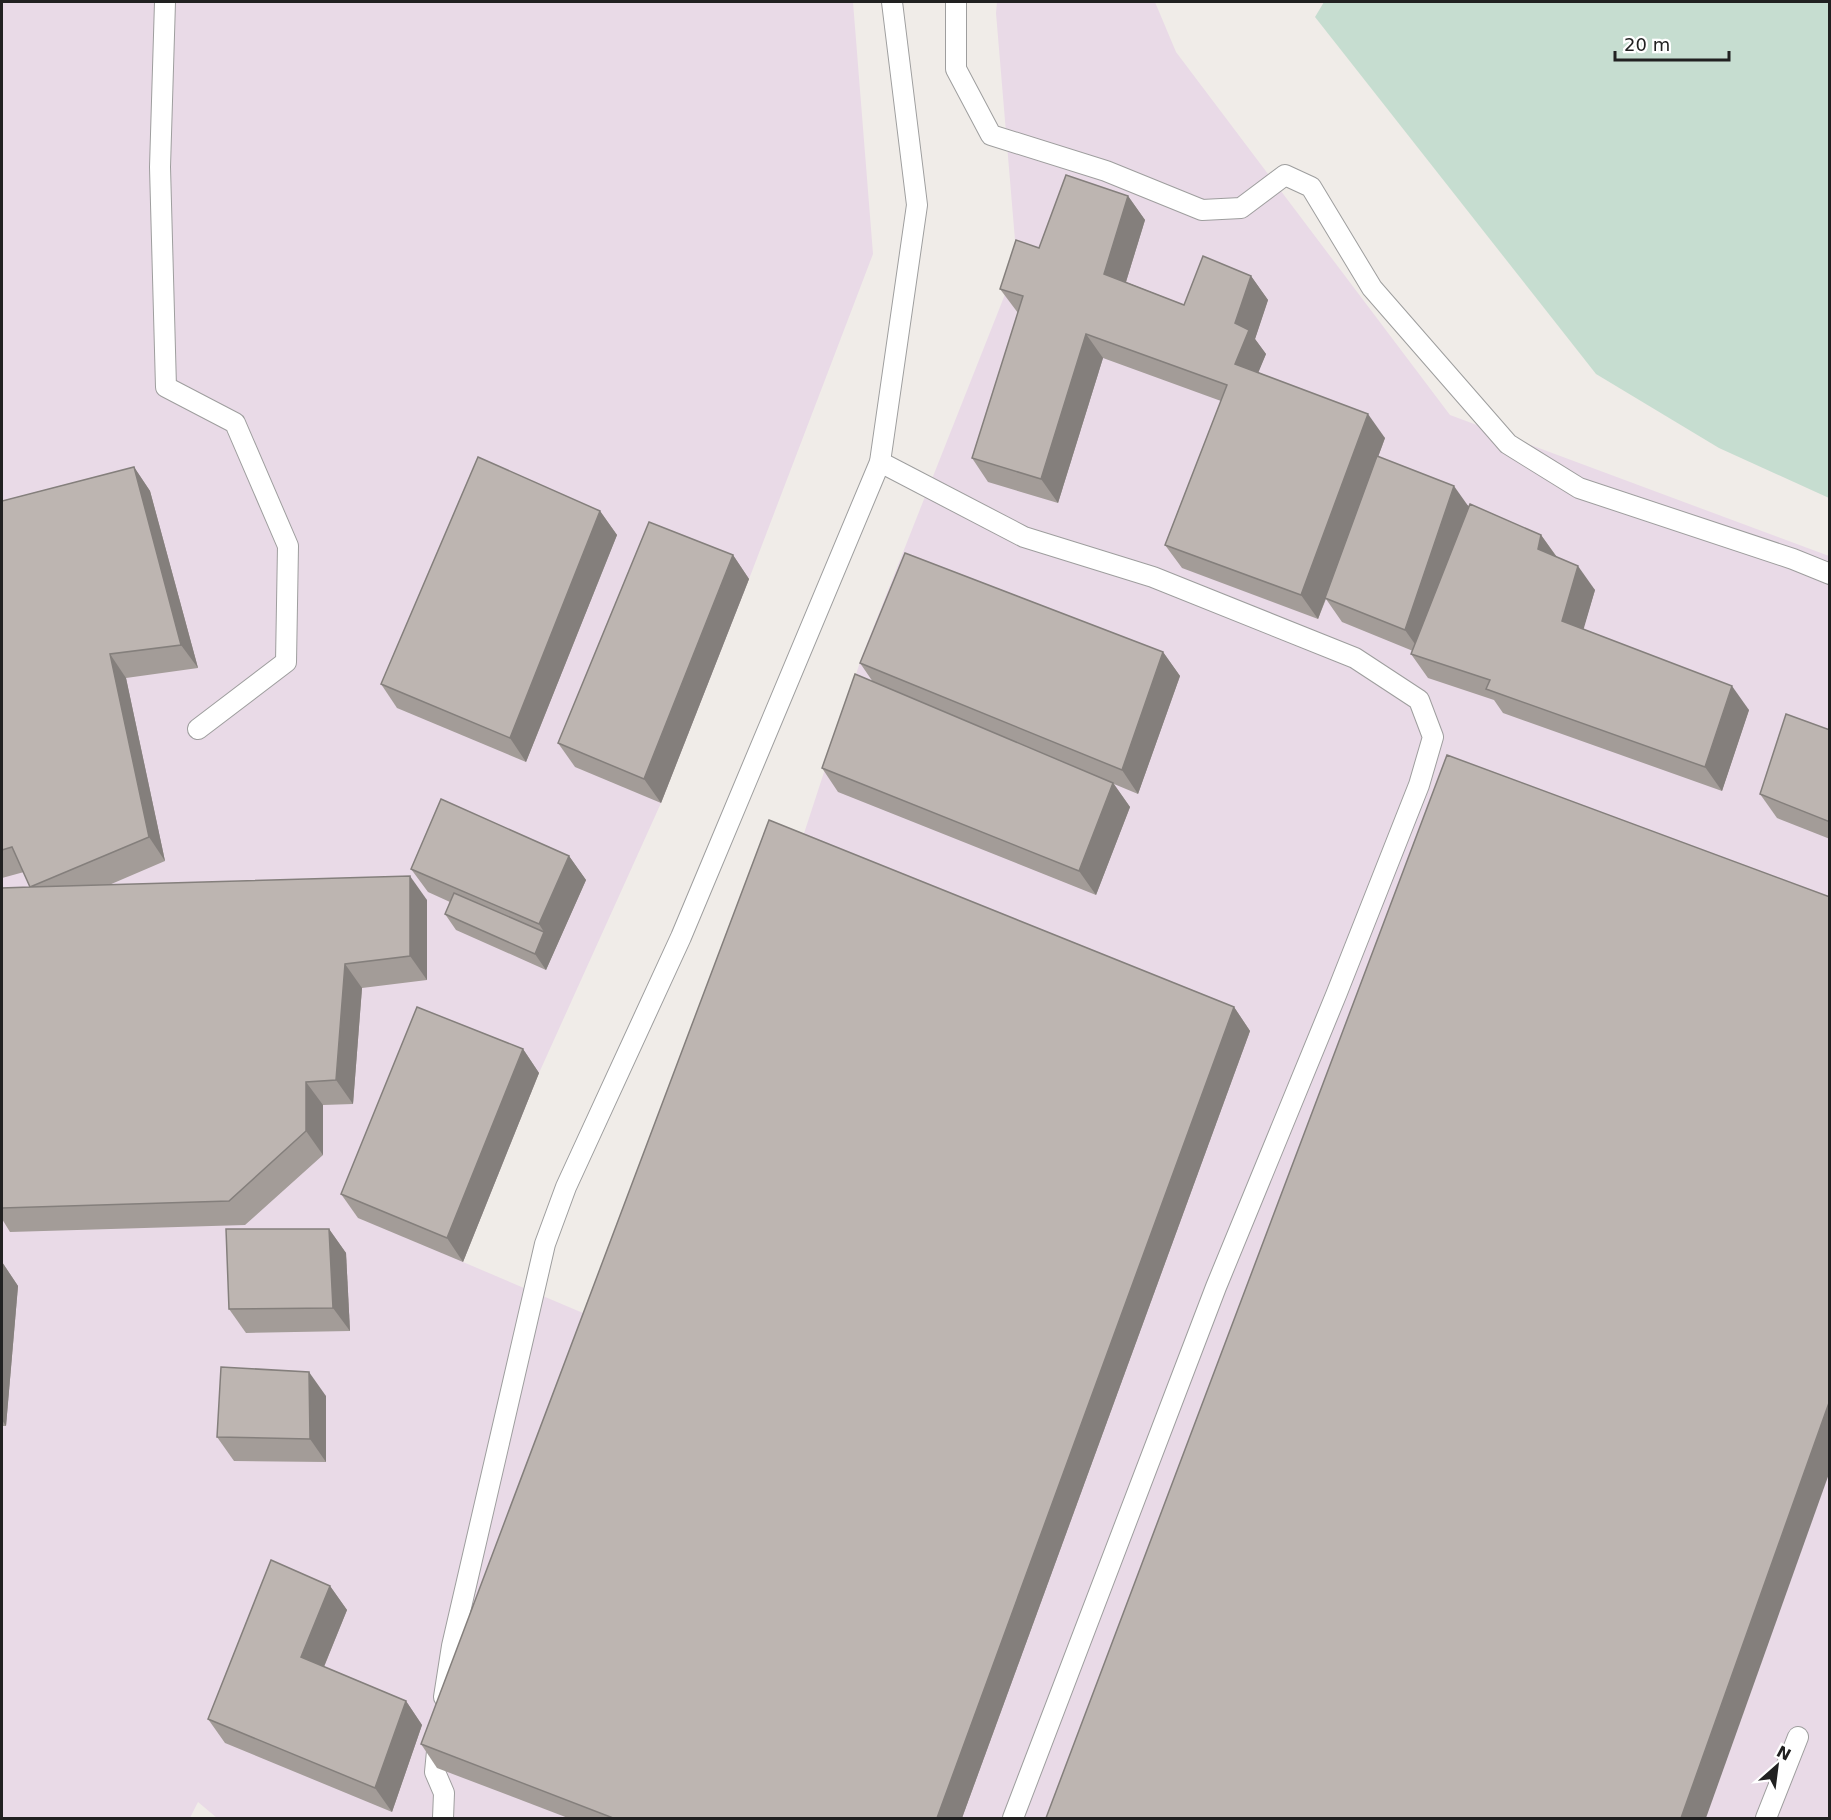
<svg xmlns="http://www.w3.org/2000/svg" width="1831" height="1820" viewBox="0 0 1831 1820" font-family="'DejaVu Sans',sans-serif">
<style>
.industrial{fill:#e9dae7}
.wetland{fill:#c6ddd0}
.lines{fill:none;stroke-linecap:round;stroke-linejoin:round}
.lane-casing{stroke:#9e9e9e;stroke-width:22}
.lane{stroke:#fff;stroke-width:20}
.wall{fill:#a39c98}
.shaded-wall{fill:#847f7c}
.building{fill:#bdb5b1;stroke:#847f7c;stroke-width:1.5}
</style>
<rect width="100%" height="100%" fill="#f0ece8"/>
<!-- industrial -->
<polygon class="industrial" points="2,2 853,2 873,254 749,579 661,803 539,1073 463,1262 583,1313 777,916 862,656 1017,264 996,13 997,2 1155,2 1176,52 1450,415 1829,556 1829,1818 217,1818 198,1802 190,1818 2,1818"/>
<!-- wetland -->
<polygon class="wetland" points="1324,2 1829,2 1829,498 1719,448 1596,374 1315,17"/>
<g class="lines">
<defs>
<g id="lane">
<polyline points="165,2 160,167 166,387 235,423 288,546 286,662 198,729"/>
<polyline points="956,2 956,69 991,135 1106,171 1202,210 1241,208 1285,175 1311,187 1372,288 1508,444 1579,488 1793,559 1830,574"/>
<polyline points="880,462 1024,537 1153,577 1355,658 1419,700 1433,737 1419,785 1336,995 1216,1287 1013,1818"/>
<polyline points="444,1697 452,1646 545,1244 566,1187 681,937 880,462 917,205 892,2"/>
<polyline points="438,1741 435,1772 444,1793 443,1818"/>
<polyline points="1766,1818 1798,1737"/>
</g>
</defs>
<!-- lane casing -->
<use href="#lane" class="lane-casing"/>
<!-- lane -->
<use href="#lane" class="lane"/>
</g>
<!-- wall -->
<g class="wall">
<polygon points="1128,196 1145,220 1126,282 1184,305 1251,276 1268,300 1255,339 1266,354 1258,372 1385,438 1378,457 1469,506 1541,535 1557,557 1595,590 1583,629 1749,710 1722,791 1503,713 1494,700 1428,678 1411,654 1413,651 1342,622 1326,599 1318,619 1182,568 1165,545 1221,401 1103,358 1058,503 988,482 972,458 1018,313 1000,289 1039,248"/>
<polygon points="134,467 150,491 198,668 126,678 165,861 109,885 427,900 427,980 362,988 353,1104 323,1105 323,1155 245,1225 10,1232 2,1219 2,888 30,887 24,872 2,878 2,501"/>
<polygon points="600,511 617,535 526,762 397,708 381,684"/>
<polygon points="733,555 749,579 661,803 575,767 558,743"/>
<polygon points="1163,652 1180,676 1138,794 1114,784 1130,807 1096,895 838,792 822,768 873,682 860,663"/>
<polygon points="1830,730 1830,839 1777,818 1760,794"/>
<polygon points="569,856 586,880 546,970 456,930 445,914 450,902 428,892 411,869"/>
<polygon points="1234,1007 1250,1031 962,1818 568,1818 437,1768 421,1744"/>
<polygon points="523,1049 539,1073 463,1262 358,1218 341,1194"/>
<polygon points="329,1229 346,1253 350,1331 246,1333 229,1309"/>
<polygon points="2,1262 18,1286 6,1426 2,1426"/>
<polygon points="326,1396 326,1462 234,1461 217,1437"/>
<polygon points="330,1586 347,1610 324,1667 406,1701 422,1725 392,1812 225,1743 208,1719"/>
</g>
<!-- shaded-wall -->
<g class="shaded-wall">
<polygon points="1128,196 1145,220 1121,298 1104,274"/>
<polygon points="1251,276 1268,300 1255,339 1266,354 1252,388 1235,364 1235,323"/>
<polygon points="1086,334 1103,358 1058,503 1041,479"/>
<polygon points="1368,414 1385,438 1318,619 1301,595"/>
<polygon points="134,467 150,491 198,668 181,645"/>
<polygon points="1454,486 1471,510 1422,654 1405,630"/>
<polygon points="600,511 617,535 526,762 510,738"/>
<polygon points="1541,535 1558,559 1538,549"/>
<polygon points="733,555 749,579 661,803 644,779"/>
<polygon points="1578,566 1595,590 1579,645 1562,621"/>
<polygon points="1163,652 1180,676 1138,794 1122,770"/>
<polygon points="110,654 126,678 165,861 149,837"/>
<polygon points="1732,686 1749,710 1722,791 1705,767"/>
<polygon points="1113,783 1130,807 1096,895 1079,871"/>
<polygon points="569,856 586,880 546,970 535,954 544,932 539,924"/>
<polygon points="410,876 427,900 427,980 410,956"/>
<polygon points="345,964 362,988 353,1104 336,1080"/>
<polygon points="1234,1007 1250,1031 962,1818 937,1818"/>
<polygon points="523,1049 539,1073 463,1262 447,1238"/>
<polygon points="306,1082 323,1105 323,1155 306,1131"/>
<polygon points="329,1229 346,1253 350,1331 333,1308"/>
<polygon points="2,1262 18,1286 6,1426 2,1420"/>
<polygon points="309,1372 326,1396 326,1462 310,1439"/>
<polygon points="1830,1400 1830,1471 1706,1818 1681,1818"/>
<polygon points="330,1586 347,1610 318,1681 301,1657"/>
<polygon points="406,1701 422,1725 392,1812 375,1788"/>
</g>
<!-- building -->
<g class="building">
<polygon points="1066,175 1128,196 1104,274 1184,305 1203,256 1251,276 1235,323 1249,330 1235,364 1368,414 1301,595 1165,545 1227,385 1086,334 1041,479 972,458 1023,296 1000,289 1016,240 1039,248"/>
<polygon points="1377,456 1454,486 1405,630 1325,598"/>
<polygon points="478,457 600,511 510,738 381,684"/>
<polygon points="134,467 181,645 110,654 149,837 30,887 410,876 410,956 345,964 336,1080 306,1082 306,1131 229,1201 2,1208 2,888 30,887 12,847 2,850 2,501"/>
<polygon points="1470,504 1541,535 1538,549 1578,566 1562,621 1732,686 1705,767 1486,689 1490,680 1411,654"/>
<polygon points="649,522 733,555 644,779 558,743"/>
<polygon points="905,553 1163,652 1122,770 860,663"/>
<polygon points="855,674 1113,783 1079,871 822,768"/>
<polygon points="1786,714 1830,730 1830,822 1760,794"/>
<polygon points="1447,755 1830,897 1830,1400 1681,1818 1046,1818"/>
<polygon points="441,799 569,856 539,924 411,869"/>
<polygon points="769,820 1234,1007 937,1818 613,1818 421,1744"/>
<polygon points="454,893 544,932 535,954 445,914"/>
<polygon points="417,1007 523,1049 447,1238 341,1194"/>
<polygon points="226,1229 329,1229 333,1308 229,1309"/>
<polygon points="221,1367 309,1372 310,1439 217,1437"/>
<polygon points="271,1560 330,1586 301,1657 406,1701 375,1788 208,1719"/>
</g>
<!-- border -->
<rect width="1831" height="1820" fill="none" stroke="#212121" stroke-width="6"/>
<!-- north arrow -->
<g transform="translate(1777 1766) rotate(28)" stroke="#ffffff" stroke-width="4.5" paint-order="stroke">
<path d="M0-4.5L10 22L0 15L-10 22Z" fill="#212121"/>
<text y="-9" font-size="16" font-weight="bold" text-anchor="middle" fill="#212121">N</text>
</g>
<!-- scale -->
<path d="M1615 51v9h114v-9" fill="none" stroke="#212121" stroke-width="3"/>
<text x="1624" y="51" font-size="18" fill="#212121" stroke="#ffffff" stroke-width="4.5" paint-order="stroke">20 m</text>
</svg>
